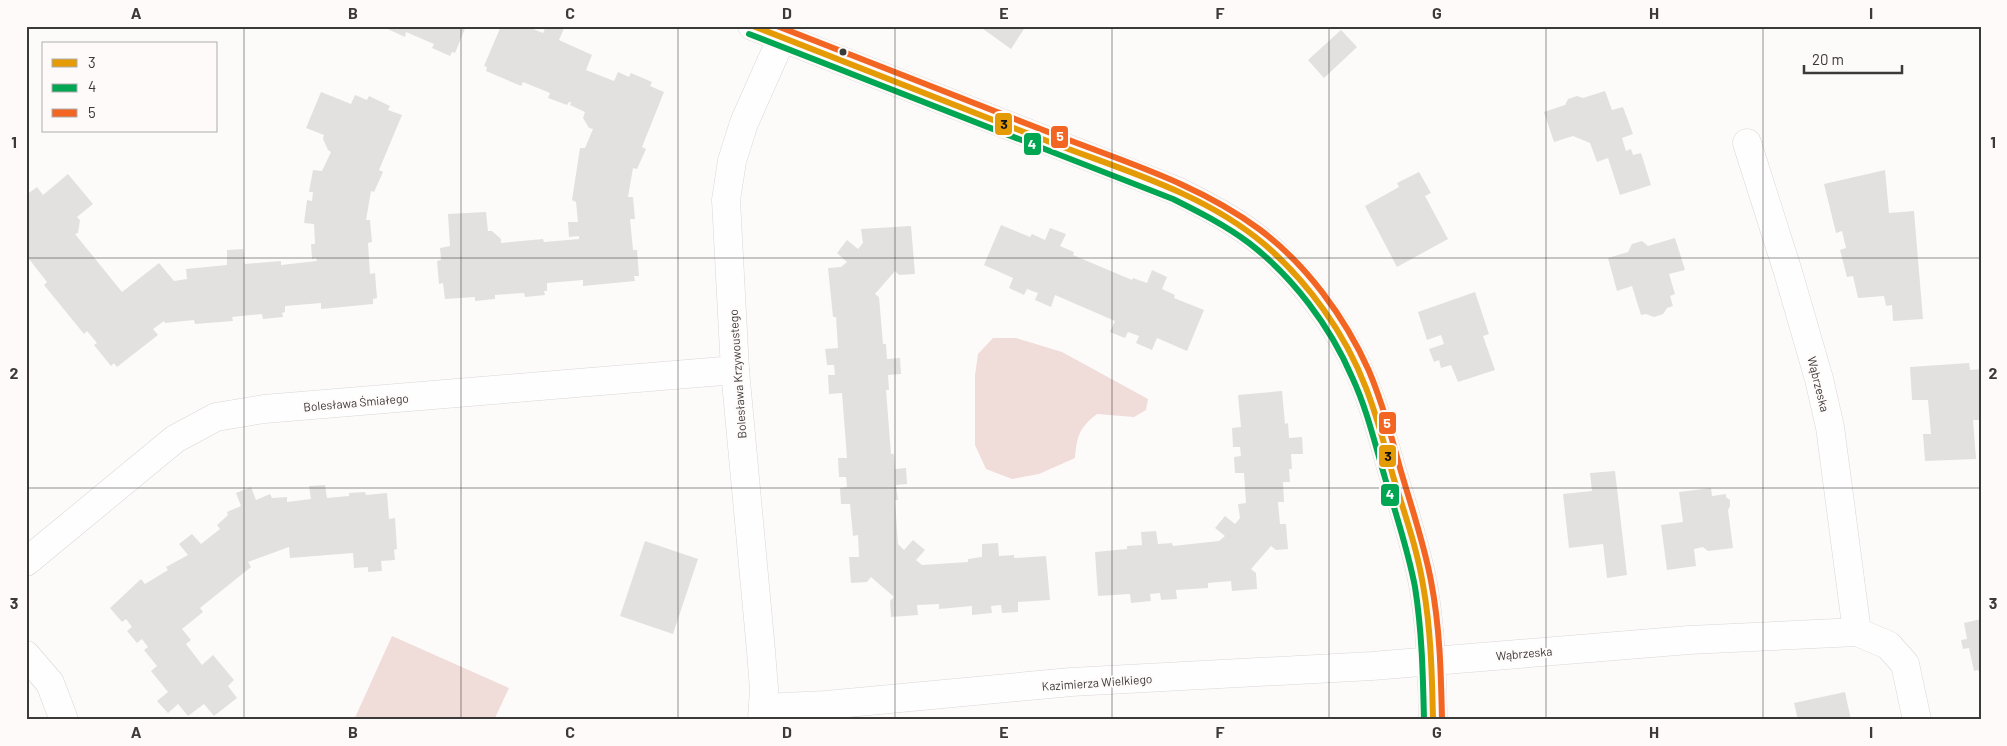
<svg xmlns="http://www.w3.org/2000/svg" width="2007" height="746" viewBox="0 0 2007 746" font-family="Barlow,sans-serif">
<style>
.green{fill:#f0dcd8}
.building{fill:#e3e0e0}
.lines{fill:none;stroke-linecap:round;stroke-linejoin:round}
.minor-casing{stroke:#d9d7d6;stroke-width:29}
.minor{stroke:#fffefe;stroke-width:28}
.bus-1-casing{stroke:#fefaf9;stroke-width:10}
.bus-2-casing{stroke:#fefaf9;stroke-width:10}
.bus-3-casing{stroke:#fefaf9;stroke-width:10}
.bus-1{stroke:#e49b06;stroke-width:6}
.bus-2{stroke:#00a651;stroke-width:6}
.bus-3{stroke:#f26522;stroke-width:6}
.grid{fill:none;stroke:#3c3939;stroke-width:1;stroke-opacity:0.55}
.bus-dot{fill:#3c3939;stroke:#fefaf9;stroke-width:2}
.labels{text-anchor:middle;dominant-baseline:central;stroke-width:4;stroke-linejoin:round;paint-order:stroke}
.street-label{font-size:12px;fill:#3c3939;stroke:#fefaf9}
.line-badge{stroke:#fefaf9;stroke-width:2}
.badge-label{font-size:14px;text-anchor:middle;font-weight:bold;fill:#fff}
.pale-badge-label{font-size:14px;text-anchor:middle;font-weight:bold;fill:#111}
.neatline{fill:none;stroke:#3c3939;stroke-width:2}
.grid-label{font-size:16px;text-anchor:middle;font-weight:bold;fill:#3c3939}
</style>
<rect width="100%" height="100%" fill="#fdfbfa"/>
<!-- green -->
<g class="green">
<path d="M993,338H1016L1062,352L1148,399L1146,410L1134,417L1097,414C1079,428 1077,436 1075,458L1039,474L1012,479L986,469L975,445V375L978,354Z"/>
<polygon points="392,636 509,688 494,720 354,720"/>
</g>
<!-- building -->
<g class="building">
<polygon points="381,26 466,26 455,53 452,52 450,56 432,48 434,44 406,32 405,37"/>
<polygon points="501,26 526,26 543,33 546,26 565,26 559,40 592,55 586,70 614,81 618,72 629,77 631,73 652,82 650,86 664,92 642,147 646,149 637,169 633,168 628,197 633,197 635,219 630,219 633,250 637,250 639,276 634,276 635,281 583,286 583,280 547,283 547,291 544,291 545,295 525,297 524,293 495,295 495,299 475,301 475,297 445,299 443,283 439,284 437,261 441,260 440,248 450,246 448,214 486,212 488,231 492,231 501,239 501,243 543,239 544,242 579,239 579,236 569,237 568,222 578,222 576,202 572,200 580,148 585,148 593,129 589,128 583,118 585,112 570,105 571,102 569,102 567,105 548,98 550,93 523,82 521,86 486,71 487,67 484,66"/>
<polygon points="979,26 1026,26 1011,49"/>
<polygon points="1341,30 1357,47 1324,78 1308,60"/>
<polygon points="1605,91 1612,110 1623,107 1633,134 1622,138 1626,151 1631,149 1633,155 1641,153 1651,185 1620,195 1608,158 1597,162 1590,143 1573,136 1554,142 1544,112 1565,105 1568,99 1577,96 1583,98"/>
<polygon points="321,92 351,104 355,95 367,100 369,96 390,106 388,110 402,115 379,170 383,172 374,192 371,191 366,220 370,220 372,242 368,243 370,274 375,273 377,298 373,299 373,304 321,309 321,303 285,306 285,312 282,313 283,317 263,319 262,314 232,317 233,321 195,324 194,320 165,323 164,321 153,329 158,335 117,367 114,363 111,366 94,345 97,343 87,331 84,334 44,285 47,282 29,259 26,260 26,195 37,187 43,195 68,174 93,204 77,217 80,220 78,233 75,234 122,292 159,263 174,281 187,279 186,269 227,265 227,250 243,249 245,264 281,261 281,265 317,261 316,258 312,259 311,244 315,244 314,224 304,223 307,200 312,201 313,192 309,192 313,170 322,171 331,152 328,150 323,139 324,135 306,128"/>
<polygon points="1885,170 1889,213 1914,211 1923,319 1893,321 1892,305 1886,306 1884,296 1858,298 1853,276 1847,277 1840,250 1846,248 1842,231 1836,233 1824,184"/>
<polygon points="1419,172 1431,193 1425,196 1448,239 1397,267 1365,206 1399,187 1397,183"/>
<polygon points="1001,225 1030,237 1032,234 1045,240 1050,228 1066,234 1060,246 1074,252 1073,255 1132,280 1133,278 1147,283 1152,270 1167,277 1162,289 1175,295 1174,298 1204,310 1187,351 1157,338 1152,350 1136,343 1139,336 1128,332 1125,338 1110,332 1115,321 1055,295 1051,307 1035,300 1038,293 1027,289 1024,295 1009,288 1013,278 984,265"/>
<polygon points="911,226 915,274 899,275 895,271 875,294 879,297 883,344 886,344 887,359 900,358 901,374 888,375 889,390 886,390 891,454 894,454 895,469 906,468 907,484 896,485 898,500 895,500 898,544 904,550 913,540 925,550 916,560 922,565 968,562 968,559 982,557 982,544 998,543 999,556 1014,555 1014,558 1046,556 1050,600 1018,602 1018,612 1002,613 1001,605 991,606 992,613 972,615 972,606 939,609 939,604 917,605 918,615 891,617 890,601 894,597 871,577 867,582 851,583 849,557 859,557 858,535 853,536 850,504 841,504 840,488 847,487 846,477 839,477 838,458 847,458 842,393 829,394 828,375 835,375 834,365 827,365 825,349 838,348 836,317 833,317 828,268 841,267 847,262 837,253 847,240 858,249 863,243 861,229"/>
<polygon points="1675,238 1685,270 1669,274 1675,294 1670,296 1673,306 1667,308 1663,314 1654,317 1646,314 1641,315 1632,286 1617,291 1608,258 1628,252 1632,244 1642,241 1648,246"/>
<polygon points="1475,292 1489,334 1483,336 1495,370 1458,382 1451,365 1441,368 1439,360 1434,362 1429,349 1444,344 1441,335 1427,340 1418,312"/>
<polygon points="1969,363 1970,370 1981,369 1981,420 1973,420 1976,459 1925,461 1923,434 1931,434 1928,400 1912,400 1910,367"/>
<polygon points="1282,391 1285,424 1288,423 1289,438 1302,437 1303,454 1291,454 1292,469 1289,469 1290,482 1283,482 1284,502 1278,502 1280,524 1286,524 1288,549 1276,550 1271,546 1251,569 1256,573 1257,589 1232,591 1231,581 1208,583 1208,588 1176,590 1177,599 1161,600 1160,593 1150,594 1151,601 1131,603 1130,594 1098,596 1095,552 1127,549 1127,546 1142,545 1141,532 1156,531 1158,544 1172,543 1173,546 1219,541 1225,536 1215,528 1225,516 1235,524 1240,518 1238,504 1246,503 1244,473 1235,473 1234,457 1241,456 1240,447 1233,447 1232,428 1241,427 1238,395"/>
<polygon points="1615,471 1627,575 1607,578 1603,544 1569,548 1563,494 1592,491 1590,473"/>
<polygon points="325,485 327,498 349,496 349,493 365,492 366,495 387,493 389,519 395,518 397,549 394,550 395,560 381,561 382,571 368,572 368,567 354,568 353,553 290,558 289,547 248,562 251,567 200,608 203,612 182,629 191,640 186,644 202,665 213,655 234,680 228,686 237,698 214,716 204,704 188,716 178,704 168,713 157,701 168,692 151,671 157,666 144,650 148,647 142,639 137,643 127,631 132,627 126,619 122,622 110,608 141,579 145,584 168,570 166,567 188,555 179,544 192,534 201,544 220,529 217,525 228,515 227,512 241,506 236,493 251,487 256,500 270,494 272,498 287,497 287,502 311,499 309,486"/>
<polygon points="1711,488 1712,496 1726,494 1726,497 1730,500 1730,506 1728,510 1733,548 1708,551 1703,547 1694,549 1696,566 1667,570 1661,525 1683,522 1679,492"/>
<polygon points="645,541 698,559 673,634 620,616"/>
<polygon points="1981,619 1981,672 1977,670 1974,671 1969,648 1963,649 1961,640 1967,639 1964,623"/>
<polygon points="1845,692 1851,720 1798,720 1794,703"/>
</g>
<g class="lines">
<defs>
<g id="minor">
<path d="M752,26L1177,191C1207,206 1238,222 1264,244C1300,275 1332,317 1354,360C1372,396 1382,436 1393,474C1404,510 1416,547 1423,584C1431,629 1432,674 1433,720"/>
<polyline points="1747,143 1788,272 1819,379 1830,427 1857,632"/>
<polyline points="26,562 175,439 216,417 264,409 735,370"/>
<polyline points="26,655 50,683 64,720"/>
<polyline points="763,708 826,705 1071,682 1372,666 1689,640 1857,632 1888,645 1905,664 1917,720"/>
<polyline points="762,720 764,689 761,651 735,370 726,200 732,161 744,123 787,26"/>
</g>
</defs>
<!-- minor casing -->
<use href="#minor" class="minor-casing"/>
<!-- minor -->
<use href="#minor" class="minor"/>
<defs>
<path id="bus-1" d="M753,26C853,65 954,105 1055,144C1126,171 1205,194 1264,244C1308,282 1345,333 1366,388C1377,416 1385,446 1393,476C1404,512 1417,548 1423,585C1431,629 1432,675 1433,720"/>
<path id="bus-2" d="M749,34L1173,199C1199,212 1225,225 1249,243C1293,277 1330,326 1352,377C1367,409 1375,444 1385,478C1396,514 1408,550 1415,587C1422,631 1423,676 1424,720"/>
<path id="bus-3" d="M777,26C872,63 966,100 1061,137C1128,163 1200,185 1259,229C1306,264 1345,317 1369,371C1382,402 1391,435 1400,468C1411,506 1424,543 1431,581C1440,627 1441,674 1442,720"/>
</defs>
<!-- bus-1 casing -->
<use href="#bus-1" class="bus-1-casing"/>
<!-- bus-2 casing -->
<use href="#bus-2" class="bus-2-casing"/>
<!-- bus-3 casing -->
<use href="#bus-3" class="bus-3-casing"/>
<!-- bus-1 -->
<use href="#bus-1" class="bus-1"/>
<!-- bus-2 -->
<use href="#bus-2" class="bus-2"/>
<!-- bus-3 -->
<use href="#bus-3" class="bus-3"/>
</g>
<!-- grid -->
<path class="grid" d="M244,26V720M461,26V720M678,26V720M895,26V720M1112,26V720M1329,26V720M1546,26V720M1763,26V720M26,258H1981M26,488H1981"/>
<!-- markers -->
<circle class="bus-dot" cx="843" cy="52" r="4.5"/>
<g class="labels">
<!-- street labels -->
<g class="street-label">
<text transform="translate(737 374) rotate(-94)">Bolesława Krzywoustego</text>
<text transform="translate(1819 384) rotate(76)">Wąbrzeska</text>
<text transform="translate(356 402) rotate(-5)">Bolesława Śmiałego</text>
<text transform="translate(1524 653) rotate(-5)">Wąbrzeska</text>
<text transform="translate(1097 682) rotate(-4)">Kazimierza Wielkiego</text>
</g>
</g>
<g class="line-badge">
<rect x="994" y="112" width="19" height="24" rx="5" fill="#e49b06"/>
<rect x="1050" y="125" width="19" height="24" rx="5" fill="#f26522"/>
<rect x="1023" y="132" width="19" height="24" rx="5" fill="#00a651"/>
<rect x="1378" y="411" width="19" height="24" rx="5" fill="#f26522"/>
<rect x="1378" y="444" width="19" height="24" rx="5" fill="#e49b06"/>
<rect x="1380" y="483" width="20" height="24" rx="5" fill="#00a651"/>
</g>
<g class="badge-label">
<text x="1060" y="141">5</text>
<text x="1032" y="149">4</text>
<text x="1387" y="428">5</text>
<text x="1390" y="499">4</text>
</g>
<g class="pale-badge-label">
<text x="1004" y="129">3</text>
<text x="1388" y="461">3</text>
</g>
<!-- border -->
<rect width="2007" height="746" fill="none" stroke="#fefaf9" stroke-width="55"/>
<!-- legend -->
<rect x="42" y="42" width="175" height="90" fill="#fefaf9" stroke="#b0adac"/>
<rect x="52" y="59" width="25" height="8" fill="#e49b06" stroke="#b0adac"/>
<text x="88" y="68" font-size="15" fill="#3c3939">3</text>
<rect x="52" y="84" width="25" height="8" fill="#00a651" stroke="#b0adac"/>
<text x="88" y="92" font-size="15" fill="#3c3939">4</text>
<rect x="52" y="109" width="25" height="8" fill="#f26522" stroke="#b0adac"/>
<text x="88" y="118" font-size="15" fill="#3c3939">5</text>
<!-- scale -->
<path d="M1804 65v8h98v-8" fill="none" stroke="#3c3939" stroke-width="2.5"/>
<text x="1812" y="65" font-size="15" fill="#3c3939" stroke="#fefaf9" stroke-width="4" paint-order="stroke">20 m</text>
<rect x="28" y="28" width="1952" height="690" class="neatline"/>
<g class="grid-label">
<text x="136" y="19">A</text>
<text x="353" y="19">B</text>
<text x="570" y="19">C</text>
<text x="787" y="19">D</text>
<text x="1004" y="19">E</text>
<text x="1220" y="19">F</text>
<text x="1437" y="19">G</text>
<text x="1654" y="19">H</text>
<text x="1871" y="19">I</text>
<text x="14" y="148">1</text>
<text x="1993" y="148">1</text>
<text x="14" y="379">2</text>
<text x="1993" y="379">2</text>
<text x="14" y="609">3</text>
<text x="1993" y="609">3</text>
<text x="136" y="738">A</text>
<text x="353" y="738">B</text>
<text x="570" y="738">C</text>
<text x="787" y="738">D</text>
<text x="1004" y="738">E</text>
<text x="1220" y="738">F</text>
<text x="1437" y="738">G</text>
<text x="1654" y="738">H</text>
<text x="1871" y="738">I</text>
</g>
</svg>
